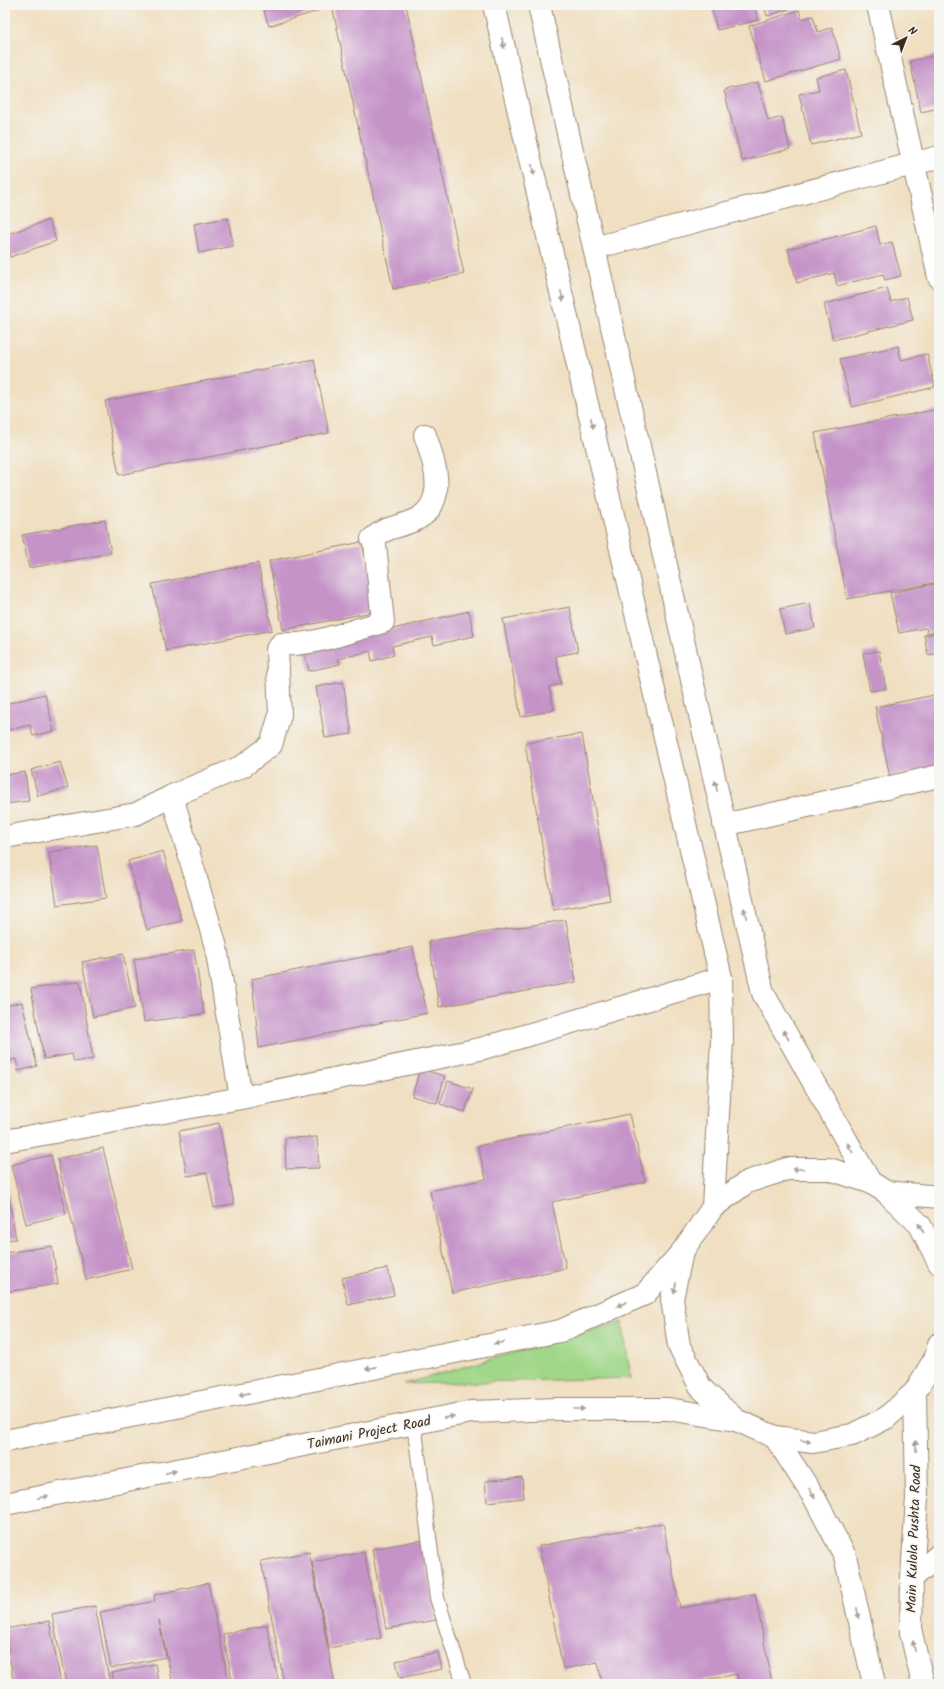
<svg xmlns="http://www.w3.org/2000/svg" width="944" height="1689" viewBox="0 0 944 1689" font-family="Kalam,sans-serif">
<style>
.green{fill:#a0d789;stroke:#6e8054}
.building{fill:#c593c8}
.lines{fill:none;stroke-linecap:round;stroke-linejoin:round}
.service-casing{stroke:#968470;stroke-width:16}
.minor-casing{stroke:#968470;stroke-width:24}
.secondary-casing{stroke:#968470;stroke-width:24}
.service{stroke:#fff;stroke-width:14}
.minor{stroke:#fff;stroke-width:22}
.secondary{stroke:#fff;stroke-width:22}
.oneway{fill:#a79f9a}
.labels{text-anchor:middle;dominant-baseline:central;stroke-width:3.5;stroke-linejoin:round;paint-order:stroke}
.street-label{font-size:14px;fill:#3b2a1e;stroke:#f6f6f2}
</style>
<rect width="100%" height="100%" fill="#f6f6f2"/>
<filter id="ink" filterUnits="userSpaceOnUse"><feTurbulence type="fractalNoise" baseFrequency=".025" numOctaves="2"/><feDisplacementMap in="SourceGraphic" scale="8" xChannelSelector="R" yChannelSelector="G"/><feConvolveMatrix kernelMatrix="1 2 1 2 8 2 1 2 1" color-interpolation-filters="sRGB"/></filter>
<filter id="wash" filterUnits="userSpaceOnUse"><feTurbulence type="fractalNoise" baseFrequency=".012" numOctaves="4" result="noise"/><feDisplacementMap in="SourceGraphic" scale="16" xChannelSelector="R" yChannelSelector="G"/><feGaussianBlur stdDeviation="0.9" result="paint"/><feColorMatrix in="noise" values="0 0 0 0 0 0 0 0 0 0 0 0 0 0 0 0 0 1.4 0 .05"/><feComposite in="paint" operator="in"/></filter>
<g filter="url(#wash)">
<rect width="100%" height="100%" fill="#f0dfc1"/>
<!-- green -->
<polygon class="green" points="622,1322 631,1378 404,1384"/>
<g id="blocks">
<!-- building -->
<g class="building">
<polygon points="262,5 316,5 318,11 269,26"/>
<polygon points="332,5 406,5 464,274 393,289"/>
<polygon points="711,5 754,5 758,20 717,30"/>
<polygon points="764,5 802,5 767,16"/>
<polygon points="799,10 802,19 813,16 818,32 832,27 841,59 766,81 749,26"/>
<polygon points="939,50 939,108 921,112 910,61 938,55 937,51"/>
<polygon points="846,70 861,133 811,145 799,94 819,90 816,77"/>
<polygon points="758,82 768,121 782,117 790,149 742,161 724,90"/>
<polygon points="228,218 233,246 199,253 194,224"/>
<polygon points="49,220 56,241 10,257 5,244 5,235"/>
<polygon points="876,226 880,245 892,242 901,276 885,280 883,274 837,286 834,273 797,283 788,249"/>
<polygon points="887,288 891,302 907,297 913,320 833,340 824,304"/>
<polygon points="898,346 901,360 927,354 935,387 852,407 840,359"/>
<polygon points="314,359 329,433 119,475 105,401"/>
<polygon points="939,409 939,582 847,599 815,433"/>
<polygon points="105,520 111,553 29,568 22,535"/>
<polygon points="362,542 377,611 283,630 269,561"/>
<polygon points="258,563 272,630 166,651 152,584"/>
<polygon points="939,583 939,631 927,633 926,628 899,633 890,593"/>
<polygon points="810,603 815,628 785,634 780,609"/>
<polygon points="570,607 578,652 556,656 561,684 549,687 554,710 521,717 503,619"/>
<polygon points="469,611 474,636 434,645 432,637 392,646 394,655 372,661 370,651 338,659 340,664 309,671 304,650"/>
<polygon points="939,633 939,653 928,655 924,635"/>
<polygon points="879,651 886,689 870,691 863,653"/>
<polygon points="343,682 352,734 325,738 316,687"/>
<polygon points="45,694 54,731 33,736 30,725 5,731 5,704"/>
<polygon points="939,694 939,767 890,777 875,707"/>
<polygon points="582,734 610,900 553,910 525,743"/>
<polygon points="60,762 68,788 38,796 31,770"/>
<polygon points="25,772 29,801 5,804 5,775"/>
<polygon points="97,845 106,898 57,905 49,852"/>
<polygon points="163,851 182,921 147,930 128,861"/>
<polygon points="566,920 576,982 439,1007 429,941"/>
<polygon points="413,947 427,1013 259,1048 252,979"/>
<polygon points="194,950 204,1014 144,1022 134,959"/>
<polygon points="123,954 135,1008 93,1017 82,962"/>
<polygon points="80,981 93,1059 74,1062 72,1054 44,1059 31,989"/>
<polygon points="22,1002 37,1066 18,1071 16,1059 5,1062 5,1006"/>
<polygon points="420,1069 445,1076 437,1103 412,1096"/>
<polygon points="448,1081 473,1089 465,1112 440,1104"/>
<polygon points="630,1114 645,1182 552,1202 566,1268 452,1293 430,1191 486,1179 478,1146"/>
<polygon points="219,1123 234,1204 214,1208 207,1173 187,1176 179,1131"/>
<polygon points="317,1137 319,1168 286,1169 285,1138"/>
<polygon points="103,1148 132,1269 86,1280 57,1159"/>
<polygon points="51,1155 66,1214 26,1224 11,1165"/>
<polygon points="5,1174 16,1239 5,1240"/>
<polygon points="52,1246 58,1284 5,1292 5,1253"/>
<polygon points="388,1268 394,1295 348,1305 342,1278"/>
<polygon points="522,1477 524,1498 487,1502 485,1481"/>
<polygon points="663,1523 680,1608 755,1594 772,1682 759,1684 739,1684 737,1674 684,1684 602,1684 598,1662 563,1669 539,1546"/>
<polygon points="422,1540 436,1620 386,1629 372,1549"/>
<polygon points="309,1552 335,1684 284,1684 261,1561"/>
<polygon points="364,1552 381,1638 329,1648 312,1562"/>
<polygon points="208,1583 229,1684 173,1684 159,1620 166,1657 111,1668 100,1612 155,1601 154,1595"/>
<polygon points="95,1606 110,1684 66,1684 52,1614"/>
<polygon points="49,1621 61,1684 14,1684 5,1629"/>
<polygon points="267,1625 279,1684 233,1684 223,1634"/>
<polygon points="438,1652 442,1669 400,1678 396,1661"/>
<polygon points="155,1664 159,1684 114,1684 112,1673"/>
</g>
</g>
</g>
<g filter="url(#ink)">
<use href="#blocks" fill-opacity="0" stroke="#968470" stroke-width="1"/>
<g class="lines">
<defs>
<polyline id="service" points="414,1424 437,1598 464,1684"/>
<g id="minor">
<polyline points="878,5 939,277"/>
<polyline points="594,248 939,157"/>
<polyline points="172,796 216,947 241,1098"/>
<polyline points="724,825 939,776"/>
<path d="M5,837L136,814L172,796L243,766L271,745L280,715L277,649L281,644C310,647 354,630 383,622L375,544L372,539C387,526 401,527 417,519C449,502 434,461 425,435"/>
<polyline points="5,1141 241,1098 480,1049 721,978"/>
<polyline points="912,1578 939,1555"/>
</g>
<g id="secondary">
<polyline points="494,5 721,978 722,1041 713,1207"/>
<polyline points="539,5 763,993 870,1182"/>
<polyline points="886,1192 939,1197"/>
<polyline points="939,1263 920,1225 886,1192 870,1182 829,1169 787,1169 747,1182 713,1207 682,1252 672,1299 679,1346 701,1388 736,1420 775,1437 813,1442 852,1435 886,1418 915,1392 936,1357 939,1344"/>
<polyline points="915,1392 917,1497 912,1578 911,1633 923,1684"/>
<polyline points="775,1437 814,1497 845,1556 874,1684"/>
<polyline points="5,1441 560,1331 645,1294 681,1253"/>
<polyline points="5,1504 471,1412 557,1409 668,1409 736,1420"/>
</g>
</defs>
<!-- service casing -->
<use href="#service" class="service-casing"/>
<!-- minor casing -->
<use href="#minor" class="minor-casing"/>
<!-- secondary casing -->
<use href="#secondary" class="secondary-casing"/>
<!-- service -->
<use href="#service" class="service"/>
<!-- minor -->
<use href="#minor" class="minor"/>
<!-- secondary -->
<use href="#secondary" class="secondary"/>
</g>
<!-- one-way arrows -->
<defs><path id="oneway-solid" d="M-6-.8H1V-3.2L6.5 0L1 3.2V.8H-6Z"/></defs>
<g class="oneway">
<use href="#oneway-solid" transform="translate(503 43) rotate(77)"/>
<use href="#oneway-solid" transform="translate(533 170) rotate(77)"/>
<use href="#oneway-solid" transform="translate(562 296) rotate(77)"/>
<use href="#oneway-solid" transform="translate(592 423) rotate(77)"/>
<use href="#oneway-solid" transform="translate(716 786) rotate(-103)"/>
<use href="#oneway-solid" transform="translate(745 913) rotate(-103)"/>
<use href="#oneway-solid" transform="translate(786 1035) rotate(-119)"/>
<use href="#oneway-solid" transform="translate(850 1148) rotate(-120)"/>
<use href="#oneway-solid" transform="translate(798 1169) rotate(-180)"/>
<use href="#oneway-solid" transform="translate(921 1228) rotate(-121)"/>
<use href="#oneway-solid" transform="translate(675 1288) rotate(102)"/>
<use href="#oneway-solid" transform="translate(622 1304) rotate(157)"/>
<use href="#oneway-solid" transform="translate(499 1343) rotate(169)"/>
<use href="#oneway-solid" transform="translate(371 1368) rotate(169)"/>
<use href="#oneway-solid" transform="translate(244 1394) rotate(169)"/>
<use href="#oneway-solid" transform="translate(579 1409)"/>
<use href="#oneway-solid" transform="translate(449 1417) rotate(-11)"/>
<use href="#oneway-solid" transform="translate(806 1441) rotate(7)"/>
<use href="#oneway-solid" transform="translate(916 1446) rotate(-91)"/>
<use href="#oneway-solid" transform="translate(171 1472) rotate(-11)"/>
<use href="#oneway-solid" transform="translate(812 1493) rotate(57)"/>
<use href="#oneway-solid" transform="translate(43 1497) rotate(-11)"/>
<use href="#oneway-solid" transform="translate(858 1613) rotate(77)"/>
<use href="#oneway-solid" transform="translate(914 1646) rotate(-103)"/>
</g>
</g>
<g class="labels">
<!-- street labels -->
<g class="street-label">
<text transform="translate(369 1433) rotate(-11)">Taimani Project Road</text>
<text transform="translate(914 1539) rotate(-88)">Main Kulola Pushta Road</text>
</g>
</g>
<!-- margin -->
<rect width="944" height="1689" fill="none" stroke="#f6f6f2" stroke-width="20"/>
<!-- north arrow -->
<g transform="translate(906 38) rotate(42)" stroke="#f6f6f2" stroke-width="3" paint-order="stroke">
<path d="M0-3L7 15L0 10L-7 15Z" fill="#3b2a1e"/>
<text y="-6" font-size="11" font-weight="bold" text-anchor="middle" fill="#3b2a1e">N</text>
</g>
</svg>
